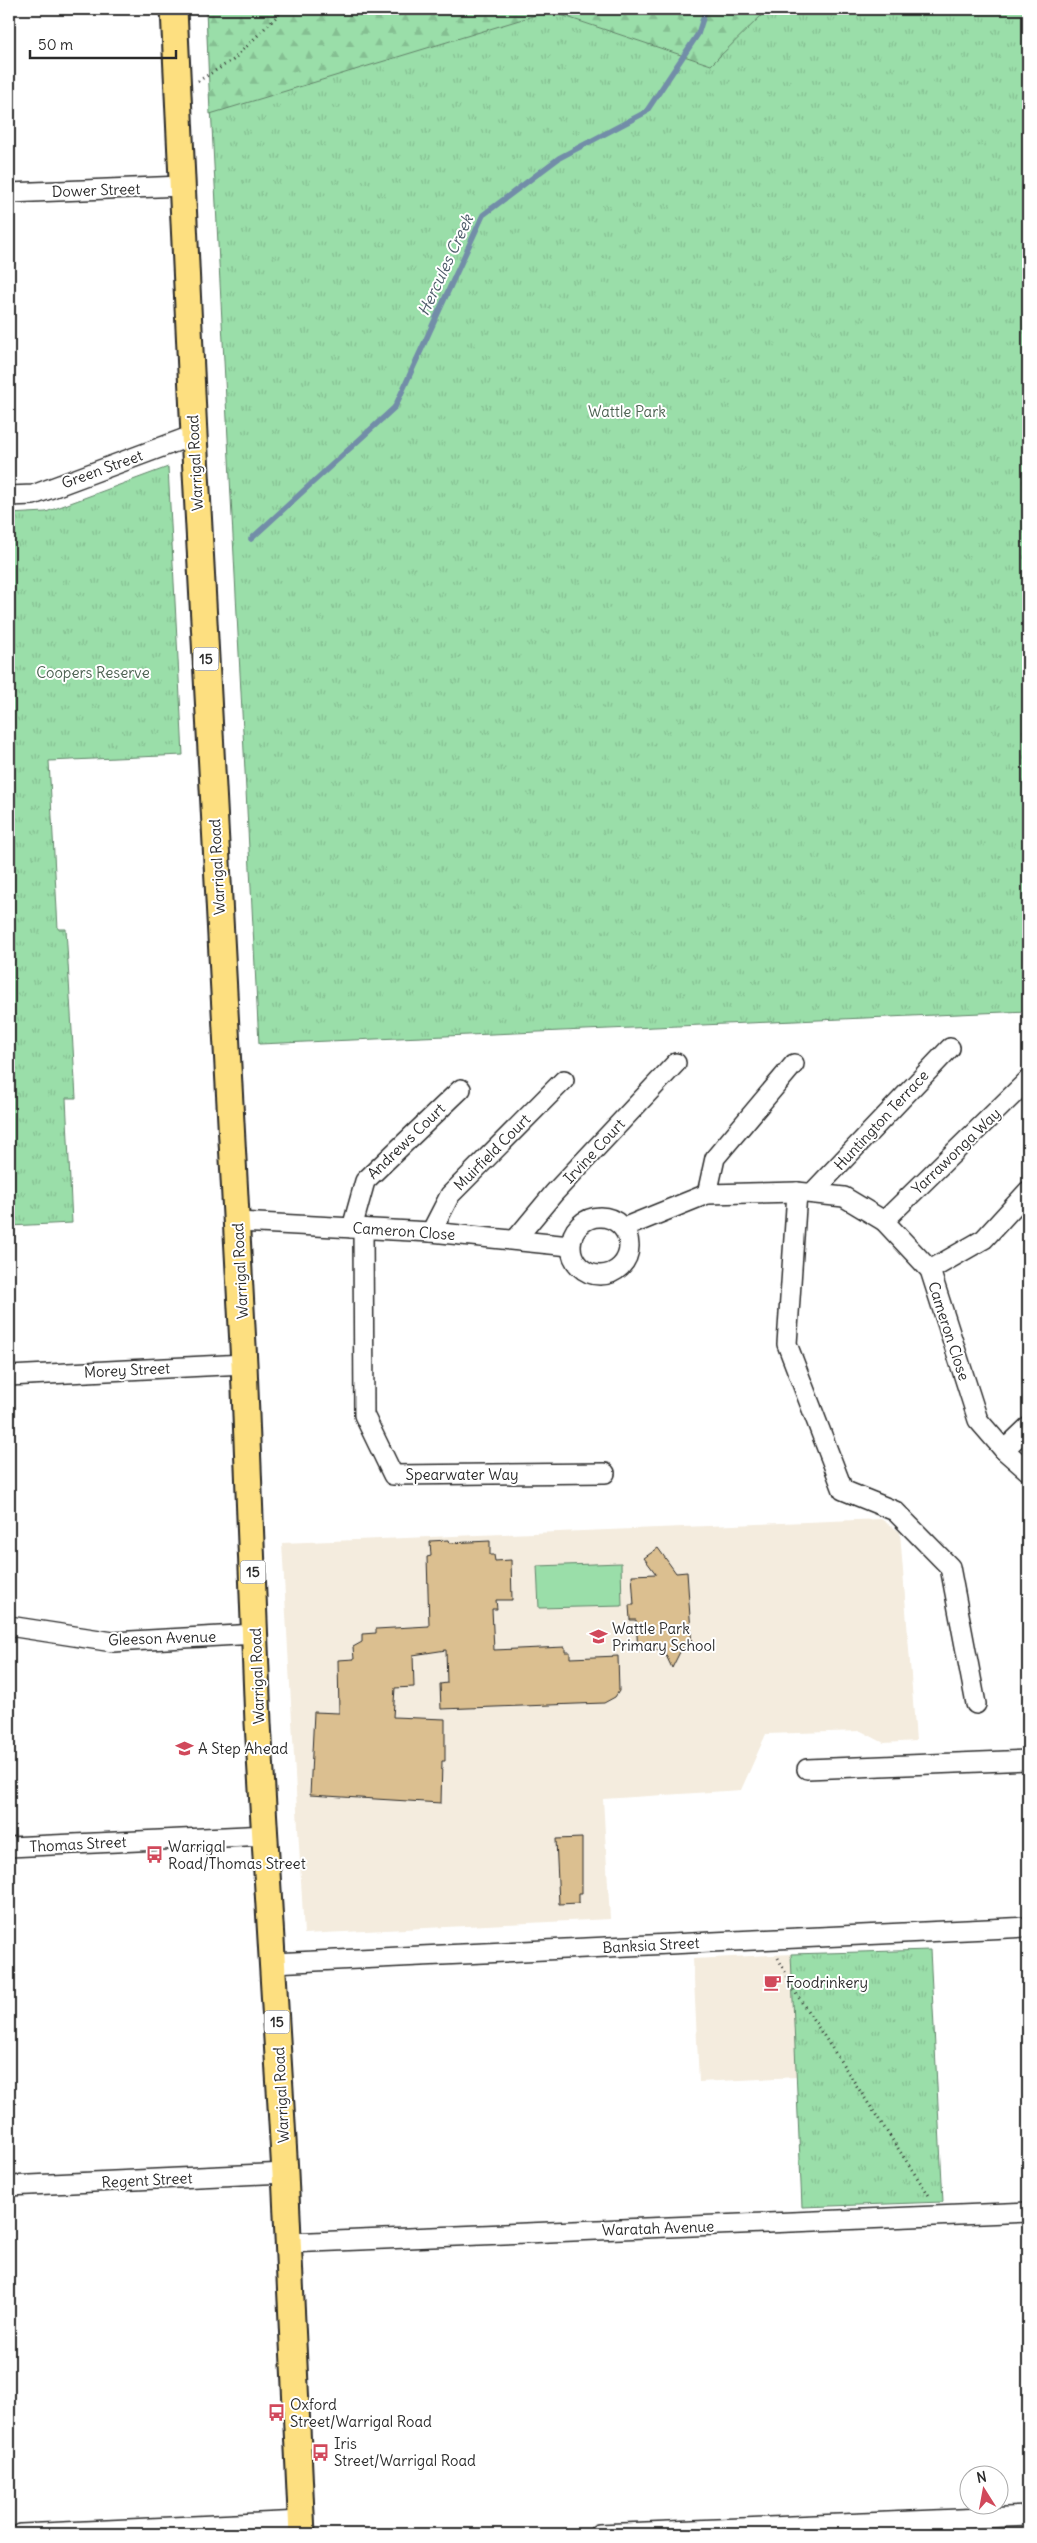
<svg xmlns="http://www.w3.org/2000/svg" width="1037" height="2543" viewBox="0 0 1037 2543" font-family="Delius,sans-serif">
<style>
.built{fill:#f4ecde}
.grass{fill:url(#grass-tufts);stroke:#62846a}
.forest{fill:url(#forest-firs);stroke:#62846a}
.pitch{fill:#9adea9;stroke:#62846a}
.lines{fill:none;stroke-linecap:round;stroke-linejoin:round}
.stream{stroke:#728da8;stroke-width:5.5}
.building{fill:#dbbf90;stroke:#2b2b2b}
.minor-casing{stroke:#2b2b2b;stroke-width:22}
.major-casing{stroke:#2b2b2b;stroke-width:29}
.path{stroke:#2b2b2b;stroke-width:3;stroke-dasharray:1 4;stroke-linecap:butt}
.minor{stroke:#fff;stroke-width:19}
.major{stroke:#fddf80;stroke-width:25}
.labels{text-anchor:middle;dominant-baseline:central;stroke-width:4;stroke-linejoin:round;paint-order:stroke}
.shield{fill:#fff;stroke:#6b6b6b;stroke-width:1}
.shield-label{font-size:14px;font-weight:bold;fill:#2b2b2b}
.street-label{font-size:15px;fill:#2b2b2b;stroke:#fff}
.park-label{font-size:15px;fill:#4c6151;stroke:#fff}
.poi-label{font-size:15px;fill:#2b2b2b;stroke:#fff;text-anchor:start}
.water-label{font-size:16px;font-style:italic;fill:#4e5c6a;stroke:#fff}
</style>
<defs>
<pattern id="grass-tufts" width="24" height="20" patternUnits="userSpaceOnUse" patternTransform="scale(1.25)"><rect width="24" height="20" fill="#9adea9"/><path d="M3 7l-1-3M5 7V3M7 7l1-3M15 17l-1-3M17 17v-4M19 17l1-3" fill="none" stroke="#85bf92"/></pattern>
<pattern id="forest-firs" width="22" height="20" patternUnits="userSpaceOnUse" patternTransform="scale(1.25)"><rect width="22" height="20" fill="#9adea9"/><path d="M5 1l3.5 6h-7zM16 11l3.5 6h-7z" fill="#85bf92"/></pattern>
</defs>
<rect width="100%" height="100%" fill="#fff"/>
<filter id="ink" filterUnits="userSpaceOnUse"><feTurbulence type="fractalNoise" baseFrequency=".02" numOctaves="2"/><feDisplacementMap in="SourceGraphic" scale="10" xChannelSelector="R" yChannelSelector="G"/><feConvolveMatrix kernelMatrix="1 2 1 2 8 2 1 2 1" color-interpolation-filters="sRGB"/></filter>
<g filter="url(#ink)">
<!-- built -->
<g class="built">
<polygon points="881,1519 900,1532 916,1741 884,1743 861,1731 766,1734 741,1790 603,1799 610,1919 304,1934 282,1543"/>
<polygon points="791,1954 797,2077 699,2082 693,1959"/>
</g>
<!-- grass -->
<g class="grass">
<polygon points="206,9 1028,9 1028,1011 259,1044"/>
<polygon points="168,467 183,755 49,761 58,929 66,929 76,1098 66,1098 72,1223 9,1226 9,514 46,512"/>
<polygon points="930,1950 943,2202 802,2207 791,1954"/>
</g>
<!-- forest -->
<polygon class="forest" points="206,9 768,9 711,65 549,11 210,114"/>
<!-- pitch -->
<polygon class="pitch" points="621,1563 622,1606 539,1608 537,1566"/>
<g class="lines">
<!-- stream -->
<polyline class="stream" points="251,539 395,407 483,215 559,158 646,112 698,34 706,9"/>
</g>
<!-- building -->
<g class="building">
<polygon points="448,1540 449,1543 490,1541 490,1555 494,1555 495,1561 511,1560 512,1600 496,1600 497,1609 492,1609 494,1650 565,1647 565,1652 570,1652 570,1658 618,1656 619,1691 615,1697 604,1703 441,1709 440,1684 447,1683 446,1650 413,1655 414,1687 395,1688 393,1717 445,1719 445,1761 442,1761 441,1803 310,1795 314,1712 339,1713 338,1660 354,1659 353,1647 362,1642 362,1634 376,1633 376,1629 429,1626 427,1557 431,1556 430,1541"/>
<polygon points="658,1548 676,1573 687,1572 692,1647 682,1648 672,1668 663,1649 638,1651 636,1620 630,1620 629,1605 634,1605 632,1575 656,1574 644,1558"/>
<polygon points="582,1838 582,1893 579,1893 579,1903 559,1904 556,1839"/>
</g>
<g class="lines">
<defs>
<g id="minor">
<polyline points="9,193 182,186"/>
<polyline points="9,496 33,495 194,435"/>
<polyline points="797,1192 787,1344 843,1490 895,1511 950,1567 976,1704"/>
<polyline points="813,1192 950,1048"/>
<polyline points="707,1194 715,1158 794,1064"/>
<circle cx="600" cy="1246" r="29"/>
<polyline points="884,1221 1028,1080"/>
<polyline points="237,1222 431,1232 570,1246"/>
<polyline points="352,1228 365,1181 461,1089"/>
<polyline points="363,1228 364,1415 393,1475 605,1473"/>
<polyline points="623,1228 707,1194 797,1192 844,1197 884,1221 930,1270 978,1420 1004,1450 1028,1471"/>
<polyline points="431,1232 450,1195 564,1080"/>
<polyline points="515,1240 554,1193 676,1063"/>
<polyline points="930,1270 984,1239 1028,1191"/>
<polyline points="9,1376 244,1364"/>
<polyline points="1004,1450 1028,1427"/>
<polyline points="9,1626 113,1642 256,1634"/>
<polyline points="807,1769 1028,1760"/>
<polyline points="9,1847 266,1835"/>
<polyline points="273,1963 1028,1927"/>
<polyline points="9,2186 285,2173"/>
<polyline points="288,2243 1028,2212"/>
<polyline points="21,2534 301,2521"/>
<polyline points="599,2534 1028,2516"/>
</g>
<polyline id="major" points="174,9 194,435 244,1364 258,1723 285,2173 302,2534"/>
</defs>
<!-- minor casing -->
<use href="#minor" class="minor-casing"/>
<!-- major casing -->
<use href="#major" class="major-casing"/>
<!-- path -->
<g class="path">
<polyline points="198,81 233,60 284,9"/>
<polyline points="778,1958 797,1995 930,2197"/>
</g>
<!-- minor -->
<use href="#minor" class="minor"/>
<!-- major -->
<use href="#major" class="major"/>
</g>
</g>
<!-- icons -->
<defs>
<symbol id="school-bare" viewBox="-9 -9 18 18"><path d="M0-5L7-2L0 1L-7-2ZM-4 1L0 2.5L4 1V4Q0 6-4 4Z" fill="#d1495b" stroke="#fff" stroke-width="2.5" paint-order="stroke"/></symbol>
<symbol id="bus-bare" viewBox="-9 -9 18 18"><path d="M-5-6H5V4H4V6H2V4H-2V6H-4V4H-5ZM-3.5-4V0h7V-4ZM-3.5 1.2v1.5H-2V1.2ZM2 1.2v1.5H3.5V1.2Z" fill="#d1495b" stroke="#fff" stroke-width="2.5" paint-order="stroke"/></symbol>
<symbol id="cafe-bare" viewBox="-9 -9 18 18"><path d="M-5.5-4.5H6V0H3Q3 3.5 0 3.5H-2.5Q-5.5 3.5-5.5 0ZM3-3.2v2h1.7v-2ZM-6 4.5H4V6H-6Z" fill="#d1495b" stroke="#fff" stroke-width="2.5" paint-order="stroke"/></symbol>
</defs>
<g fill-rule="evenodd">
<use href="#school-bare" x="586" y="1624" width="25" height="25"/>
<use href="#school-bare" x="172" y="1736" width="25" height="25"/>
<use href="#bus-bare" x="142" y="1842" width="25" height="25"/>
<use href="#cafe-bare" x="760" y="1970" width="25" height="25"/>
<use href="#bus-bare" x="264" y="2400" width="25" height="25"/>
<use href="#bus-bare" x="308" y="2440" width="25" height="25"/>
</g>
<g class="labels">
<!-- shield labels -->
<g class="shield">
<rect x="193.5" y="647.5" width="25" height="23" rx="4"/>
<rect x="240.5" y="1560.5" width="25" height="23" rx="4"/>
<rect x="264.5" y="2010.5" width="25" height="23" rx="4"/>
</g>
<g class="shield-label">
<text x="206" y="659">15</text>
<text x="253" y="1572">15</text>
<text x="277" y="2022">15</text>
</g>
<!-- street labels -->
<g class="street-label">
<text transform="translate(96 190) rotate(-2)">Dower Street</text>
<text transform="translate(195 463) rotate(-93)">Warrigal Road</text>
<text transform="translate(102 469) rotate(-20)">Green Street</text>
<text transform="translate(217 867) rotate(-93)">Warrigal Road</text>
<text transform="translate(881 1120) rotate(-47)">Huntington Terrace</text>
<text transform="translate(406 1141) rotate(-44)">Andrews Court</text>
<text transform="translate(594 1151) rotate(-47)">Irvine Court</text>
<text transform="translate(956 1151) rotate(-44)">Yarrawonga Way</text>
<text transform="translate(492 1152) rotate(-45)">Muirfield Court</text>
<text transform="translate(404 1231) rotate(4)">Cameron Close</text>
<text transform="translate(240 1271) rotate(-93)">Warrigal Road</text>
<text transform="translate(949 1331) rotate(72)">Cameron Close</text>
<text transform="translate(127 1370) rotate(-3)">Morey Street</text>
<text x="462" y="1474">Spearwater Way</text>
<text transform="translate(162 1638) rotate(-2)">Gleeson Avenue</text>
<text transform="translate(257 1676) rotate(-92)">Warrigal Road</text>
<text transform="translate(78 1844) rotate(-3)">Thomas Street</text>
<text transform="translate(651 1945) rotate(-3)">Banksia Street</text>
<text transform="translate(281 2095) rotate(-93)">Warrigal Road</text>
<text transform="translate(147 2180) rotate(-3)">Regent Street</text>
<text transform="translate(658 2228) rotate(-2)">Waratah Avenue</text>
</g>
<!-- park labels -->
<g class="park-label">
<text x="627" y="411">Wattle Park</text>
<text x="93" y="672">Coopers Reserve</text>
</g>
<!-- poi labels -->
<g class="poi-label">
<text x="612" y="1628">Wattle Park<tspan x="612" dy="17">Primary School</tspan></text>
<text x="198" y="1748">A Step Ahead</text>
<text x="168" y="1846">Warrigal<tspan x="168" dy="17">Road/Thomas Street</tspan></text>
<text x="786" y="1982">Foodrinkery</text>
<text x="290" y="2404">Oxford<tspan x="290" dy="17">Street/Warrigal Road</tspan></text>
<text x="334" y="2443">Iris<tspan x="334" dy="17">Street/Warrigal Road</tspan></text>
</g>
<!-- water labels -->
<g class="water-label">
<text transform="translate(445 265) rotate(-65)">Hercules Creek</text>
</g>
</g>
<!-- margin -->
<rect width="1037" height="2543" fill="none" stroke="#fff" stroke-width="30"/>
<rect x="15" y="15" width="1007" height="2513" fill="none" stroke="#2b2b2b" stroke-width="2" filter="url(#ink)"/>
<!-- north arrow -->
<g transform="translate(984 2490) rotate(349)"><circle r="24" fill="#ffffff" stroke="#aaaaaa"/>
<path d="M0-4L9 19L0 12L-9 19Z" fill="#d1495b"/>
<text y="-8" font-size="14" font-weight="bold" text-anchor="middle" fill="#2b2b2b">N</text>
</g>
<!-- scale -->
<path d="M30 50v8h146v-8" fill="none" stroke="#2b2b2b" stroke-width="2.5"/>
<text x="38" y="50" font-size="15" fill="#2b2b2b" stroke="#ffffff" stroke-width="4" paint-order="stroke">50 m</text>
</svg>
